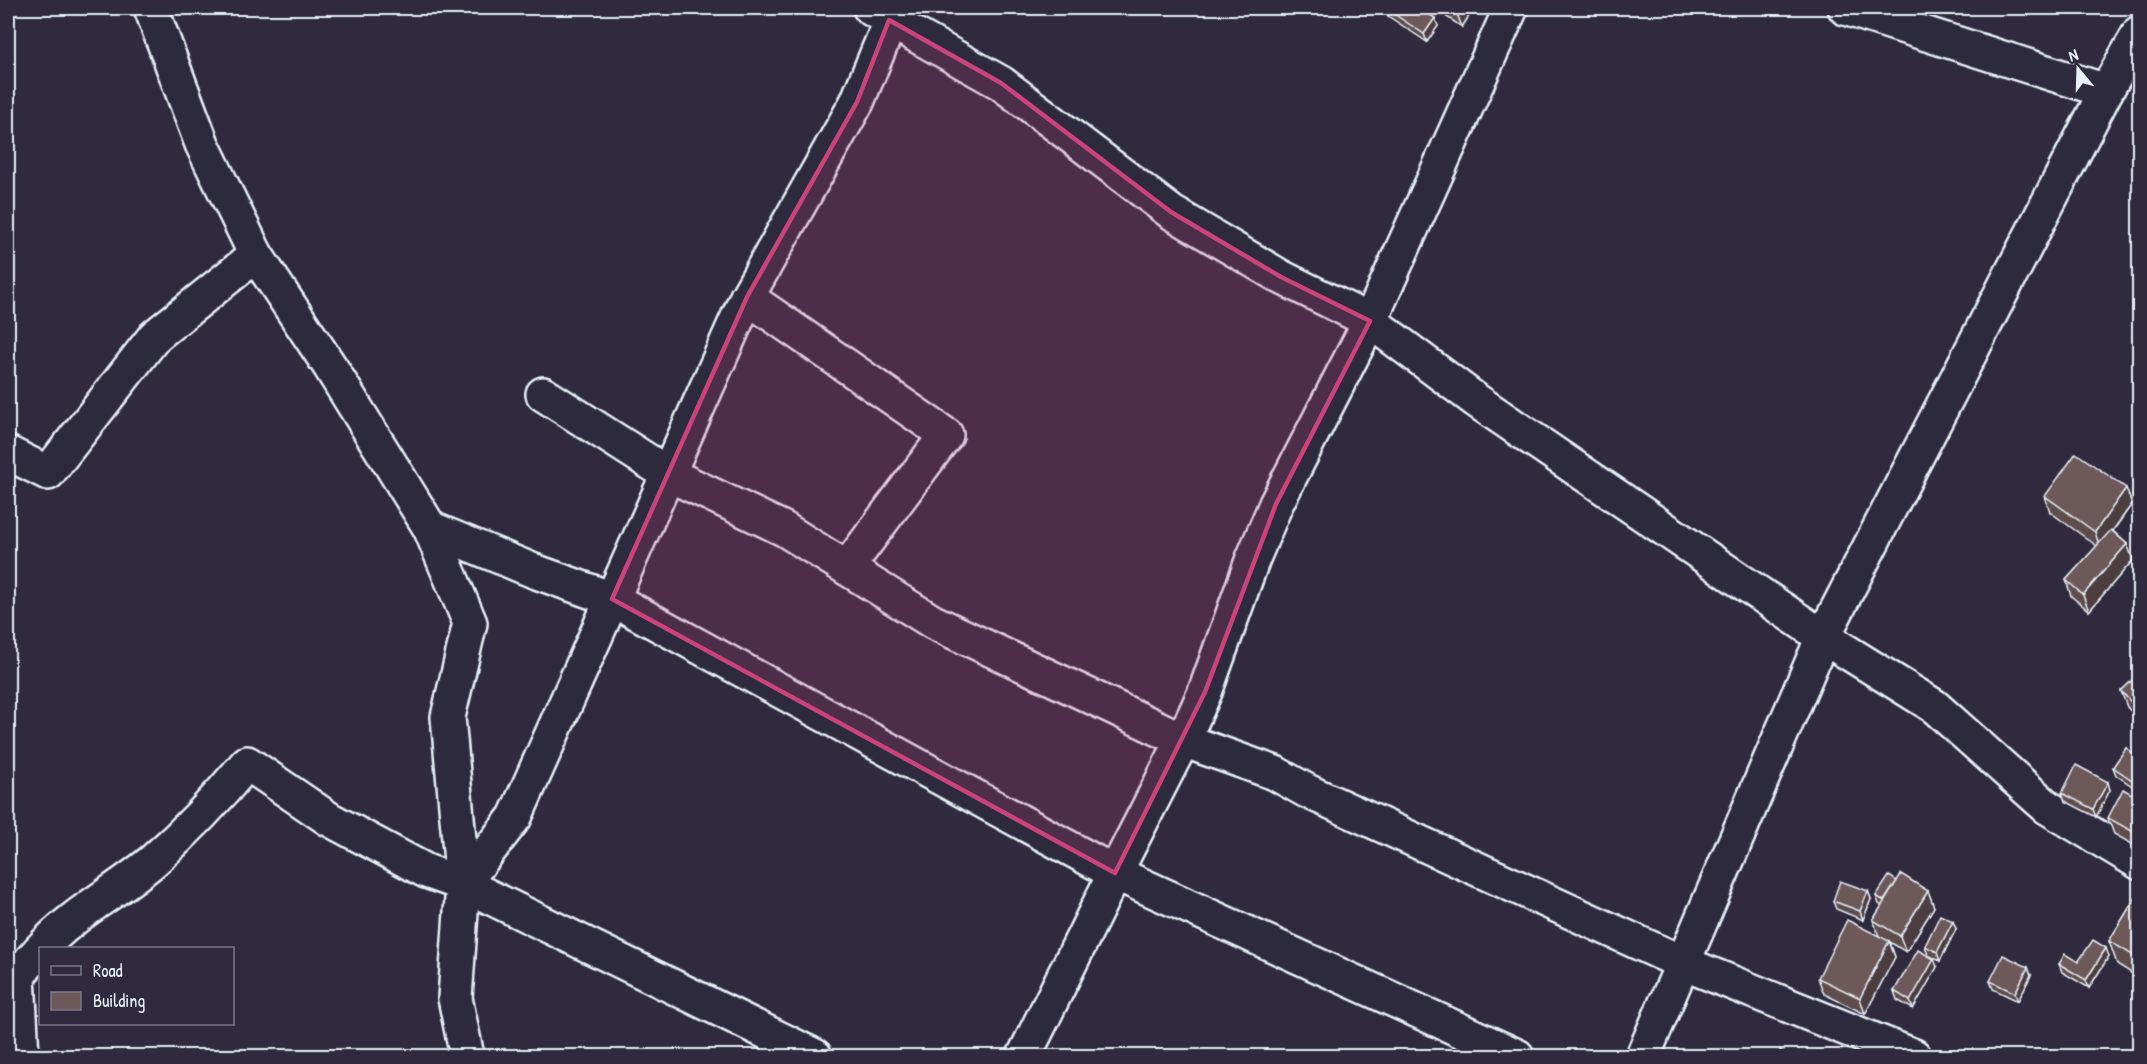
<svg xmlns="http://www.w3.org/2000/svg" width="2147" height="1064" viewBox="0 0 2147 1064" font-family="'Patrick Hand',sans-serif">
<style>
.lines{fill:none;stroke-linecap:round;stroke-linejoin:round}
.minor-casing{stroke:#e8f1f8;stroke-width:38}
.minor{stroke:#2f2a3d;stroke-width:33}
.wall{fill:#5e4d4d;stroke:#e8f1f8;stroke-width:1.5}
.shaded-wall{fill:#4c3e3f;stroke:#e8f1f8;stroke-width:1.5}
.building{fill:#6d595a;stroke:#e8f1f8;stroke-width:1.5}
.marked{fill:#ca437a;fill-opacity:0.2;stroke:#ca437a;stroke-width:4.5;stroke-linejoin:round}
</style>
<rect width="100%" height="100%" fill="#2f2a3d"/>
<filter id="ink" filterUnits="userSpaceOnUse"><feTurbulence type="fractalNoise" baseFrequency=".0167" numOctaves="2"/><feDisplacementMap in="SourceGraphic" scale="12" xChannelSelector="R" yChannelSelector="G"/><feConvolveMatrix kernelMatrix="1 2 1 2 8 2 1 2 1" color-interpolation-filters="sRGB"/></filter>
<g filter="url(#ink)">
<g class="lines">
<defs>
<g id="minor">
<polyline points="151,8 202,144 256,255 331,368 430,528 470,623 448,717 463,884 455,998 467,1056"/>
<polyline points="870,8 889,20 1001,83 1171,212 1281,277 1370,321 1477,401 1823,637 1934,706 2047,807 2140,863"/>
<polyline points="1845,8 2106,91"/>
<polyline points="747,297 946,435 847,568"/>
<polyline points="543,394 668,474 784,529 933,622 1183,740 1275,773 1307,791 1683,963 1914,1056"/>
<polyline points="8,453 48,473 155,336 256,255"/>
<polyline points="430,528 534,571 612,599 1115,873 1517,1056"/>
<polyline points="463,884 515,817 747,297 857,102 896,8"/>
<path d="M42,948C73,913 118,891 154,860C187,831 219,797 247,763L329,819L426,871L463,884L815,1056"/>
<polyline points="22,1056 18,975 40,950"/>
<polyline points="1024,1056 1115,873 1183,740 1205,692 1252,561 1276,504 1370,321 1511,8"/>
<polyline points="1643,1056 1823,637 2106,91 2140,32"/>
</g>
</defs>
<!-- minor casing -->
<use href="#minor" class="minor-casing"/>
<!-- minor -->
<use href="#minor" class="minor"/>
</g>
<!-- wall -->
<g class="wall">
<polygon points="1385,8 1438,26 1427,42 1388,16"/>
<polygon points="1433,8 1474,8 1462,27"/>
<polygon points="2045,496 2132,504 2113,531 2127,544 2133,560 2089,611 2071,596 2066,580 2097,546 2050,512"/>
<polygon points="2139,674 2139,720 2127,707 2121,691"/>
<polygon points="2126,748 2138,790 2116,775 2113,767"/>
<polygon points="2110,790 2096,817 2065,801 2062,793"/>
<polygon points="2139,798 2139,848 2114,834 2108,818"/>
<polygon points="1897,881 1928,891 1934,907 1906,952 1890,942 1895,957 1865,1014 1824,994 1818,978 1879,936 1873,920 1882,906 1879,904 1876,896"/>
<polygon points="1868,891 1871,899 1863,920 1836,909 1833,901"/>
<polygon points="2139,892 2139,978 2117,964 2109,941"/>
<polygon points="1956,929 1940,961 1928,955 1925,946"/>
<polygon points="2109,956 2089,988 2062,972 2059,964 2078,962"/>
<polygon points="1937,967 1913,1009 1897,1000 1894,991"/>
<polygon points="2031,975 2018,1001 1993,989 1990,981"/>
</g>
<!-- shaded-wall -->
<g class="shaded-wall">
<polygon points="1458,8 1474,8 1462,27 1456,11"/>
<polygon points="1435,18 1438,26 1427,42 1424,34"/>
<polygon points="2126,488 2132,504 2100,548 2095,532"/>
<polygon points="2127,544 2133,560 2089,611 2083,595"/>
<polygon points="2139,776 2139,789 2138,790 2135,782"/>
<polygon points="2108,782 2110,790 2096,817 2093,809"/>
<polygon points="1868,891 1871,899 1863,920 1860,911"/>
<polygon points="1928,891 1934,907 1906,952 1900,936"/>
<polygon points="1953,921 1956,929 1940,961 1937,952"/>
<polygon points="1889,941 1895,957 1865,1014 1860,998"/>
<polygon points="2106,948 2109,956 2089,988 2086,980"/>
<polygon points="1934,959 1937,967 1913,1009 1910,1001"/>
<polygon points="2028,967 2031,975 2018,1001 2015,993"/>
</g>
<!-- building -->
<g class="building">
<polygon points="1385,8 1419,8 1435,18 1424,34"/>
<polygon points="2076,453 2126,488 2095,532 2045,496"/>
<polygon points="2111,530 2127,544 2083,595 2066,580"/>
<polygon points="2139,674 2139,711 2121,691"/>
<polygon points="2126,748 2139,757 2139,776 2135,782 2113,767"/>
<polygon points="2076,765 2108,782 2093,809 2062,793"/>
<polygon points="2123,789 2139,798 2139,835 2108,818"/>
<polygon points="1901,874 1928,891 1900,936 1873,920"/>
<polygon points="1889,876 1897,881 1884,901 1876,896"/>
<polygon points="1840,881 1868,891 1860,911 1833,901"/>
<polygon points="2139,892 2139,959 2109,941"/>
<polygon points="1940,915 1953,921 1937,952 1925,946"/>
<polygon points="1847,920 1889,941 1860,998 1818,978"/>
<polygon points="2093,940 2106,948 2086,980 2059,964 2065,954 2078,962"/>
<polygon points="1918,950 1934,959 1910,1001 1894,991"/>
<polygon points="2003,955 2028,967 2015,993 1990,981"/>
<polygon points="1780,1050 1791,1056 1777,1056"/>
</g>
</g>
<!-- marked area -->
<path class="marked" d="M889,20L1001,83L1171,212L1281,277L1370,321L1276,504L1205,692L1115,873L612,599L747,297L857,102Z"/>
<!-- margin -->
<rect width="2147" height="1064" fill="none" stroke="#2f2a3d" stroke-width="30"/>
<rect x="15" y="15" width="2117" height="1034" fill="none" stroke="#e8f1f8" stroke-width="2" filter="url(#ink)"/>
<!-- legend -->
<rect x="39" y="947" width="195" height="78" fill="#2f2a3d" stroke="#797a88" stroke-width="1.5"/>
<rect x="51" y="966" width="30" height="9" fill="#2f2a3d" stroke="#797a88" stroke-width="1.5"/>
<text x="93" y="977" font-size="18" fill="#e8f1f8">Road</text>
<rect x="51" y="992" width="30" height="18" fill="#6d595a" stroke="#797a88" stroke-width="1.5"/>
<text x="93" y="1007" font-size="18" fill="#e8f1f8">Building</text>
<!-- north arrow -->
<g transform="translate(2078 69) rotate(341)" stroke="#2f2a3d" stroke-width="4.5" paint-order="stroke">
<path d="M0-4.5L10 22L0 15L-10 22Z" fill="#e8f1f8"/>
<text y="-9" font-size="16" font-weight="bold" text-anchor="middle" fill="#e8f1f8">N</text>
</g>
</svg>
